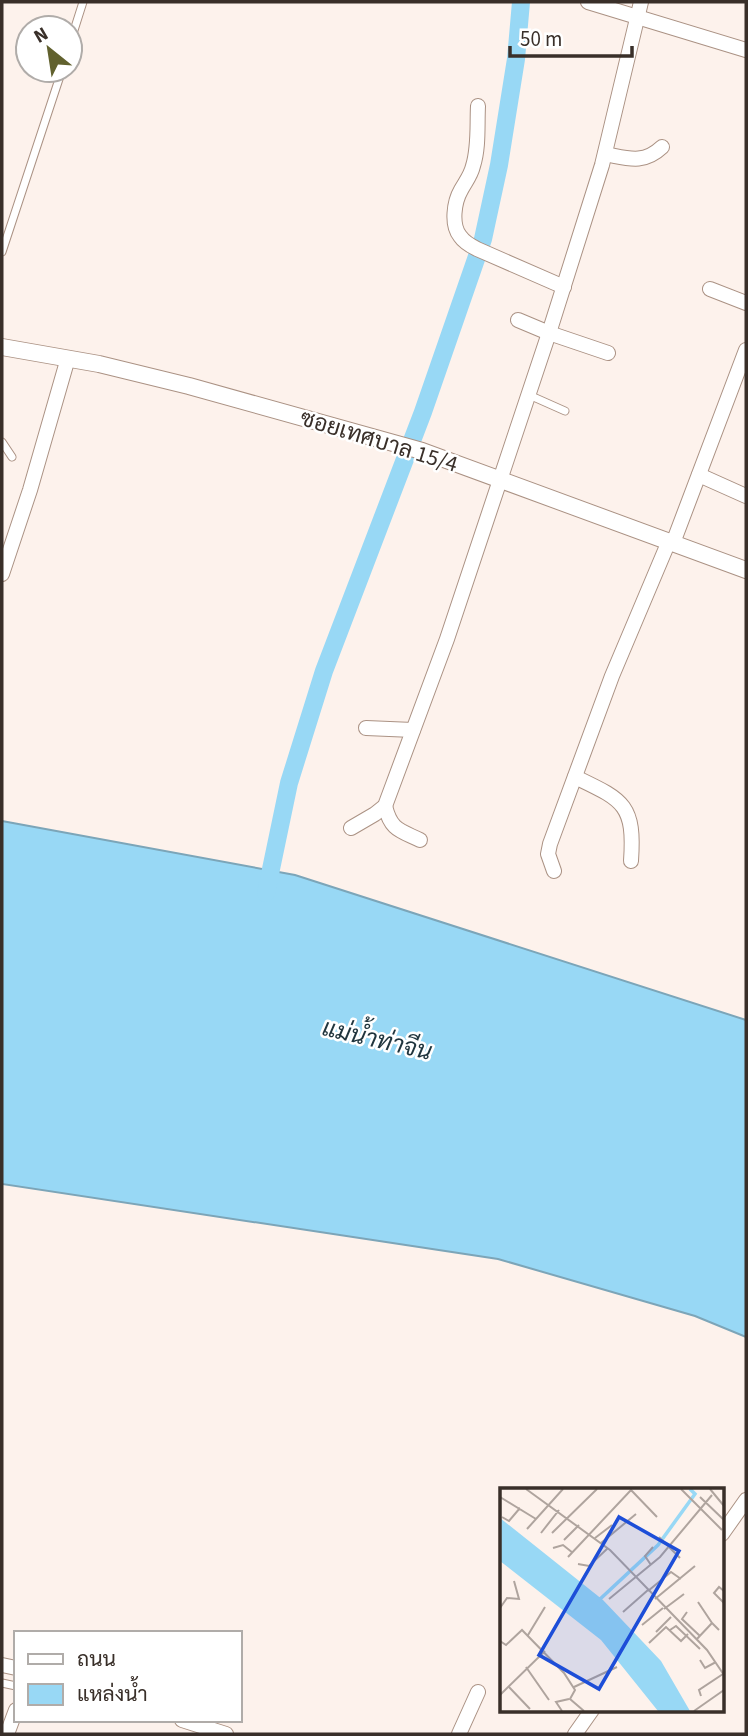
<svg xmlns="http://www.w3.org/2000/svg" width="748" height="1736" viewBox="0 0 748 1736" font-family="'Source Sans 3',Sarabun,sans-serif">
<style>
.water{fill:#98d8f5;stroke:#7ca5b8;stroke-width:2}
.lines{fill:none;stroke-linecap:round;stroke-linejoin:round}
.canal{stroke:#98d8f5;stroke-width:18}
.service-casing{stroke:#ab9284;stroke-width:9}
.minor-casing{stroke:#ab9284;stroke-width:16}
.tertiary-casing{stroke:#ab9284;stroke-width:18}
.service{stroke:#fff;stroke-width:7}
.minor{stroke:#fff;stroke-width:14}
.tertiary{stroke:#fff;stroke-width:16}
.labels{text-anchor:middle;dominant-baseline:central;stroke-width:5;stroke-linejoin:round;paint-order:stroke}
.street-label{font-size:23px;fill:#392f29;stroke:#fff}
.water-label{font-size:24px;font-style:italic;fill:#1f343d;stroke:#fff}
.inset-river{fill:none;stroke:#98d8f5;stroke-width:3.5}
.inset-road{fill:none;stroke:#afa49e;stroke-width:2}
.view{fill:#1d4ed8;fill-opacity:0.15;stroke:#1d4ed8;stroke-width:3.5}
.inset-edge{fill:none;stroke:#392f29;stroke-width:3.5}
</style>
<rect width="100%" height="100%" fill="#fdf2ec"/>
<!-- water -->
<polygon class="water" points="2,821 295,875 746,1020 746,1337 695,1316 498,1259 2,1184"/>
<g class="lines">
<!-- canal -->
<polyline class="canal" points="266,893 289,783 324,671 423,412 483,239 499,165 516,59 521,2"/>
<defs>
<g id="service">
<polyline points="70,43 83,2"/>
<polyline points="2,252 62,70"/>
<polyline points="529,395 565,411"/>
<polyline points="2,442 12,457"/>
<polyline points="2,1683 16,1686"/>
</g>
<g id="minor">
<polyline points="588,2 746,50"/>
<path d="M478,106C477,126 479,147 473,166C471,175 466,181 461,190C454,202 451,225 460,236C464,242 471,246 477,249L564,287"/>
<path d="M605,154C627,158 643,165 662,147"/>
<polyline points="710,289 746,303"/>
<polyline points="518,320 549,333 608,353"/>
<polyline points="699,475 746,496"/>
<polyline points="673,543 746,350"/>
<polyline points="2,574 30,490 68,358"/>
<polyline points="366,728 413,730"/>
<path d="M575,777C623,800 635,804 631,861"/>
<path d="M385,806C391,830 399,830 420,840"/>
<polyline points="351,828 375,814 385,806 447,639 549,333 602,165 641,2"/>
<polyline points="554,871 548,854 550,844 612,676 669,541"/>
<polyline points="722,1534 746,1500"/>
<polyline points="2,1665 16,1668"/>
<polyline points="182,1720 226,1734"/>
<polyline points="7,1734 16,1710"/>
<polyline points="459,1734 478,1692"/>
<polyline points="575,1734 592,1710"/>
</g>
<polyline id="tertiary" points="2,347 99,364 189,386 422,451 746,570"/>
</defs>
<!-- service casing -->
<use href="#service" class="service-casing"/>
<!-- minor casing -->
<use href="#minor" class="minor-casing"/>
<!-- tertiary casing -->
<use href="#tertiary" class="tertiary-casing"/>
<!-- service -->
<use href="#service" class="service"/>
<!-- minor -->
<use href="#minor" class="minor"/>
<!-- tertiary -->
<use href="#tertiary" class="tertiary"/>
</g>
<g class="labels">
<!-- street labels -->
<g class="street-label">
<text transform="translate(379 441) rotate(17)">ซอยเทศบาล 15/4</text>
</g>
<!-- water labels -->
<g class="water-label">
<text transform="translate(377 1040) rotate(13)">แม่น้ำท่าจีน</text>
</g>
</g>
<!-- overview -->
<g transform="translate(500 1488)">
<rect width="224" height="224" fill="#fdf2ec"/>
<path d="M0,30L103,112L161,173L190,223H158L101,152L0,73Z" fill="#98d8f5"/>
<path class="inset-river" d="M98,113L158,57L195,6L190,1"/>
<path class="inset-road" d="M26,1L110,62L207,162L224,187M181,1L222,42M210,1L224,18M0,9L36,31M200,9L224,32M2,29L9,33L20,20M27,41L63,1M41,45L59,22M52,45L97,1M159,49L180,70M95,50L112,37M64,52L79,37M101,55L136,26M53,60L63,57L73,65M68,69L131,2L157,29M78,76L89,78L108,60M151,77L145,68L153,59M148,103L171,84L181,91M224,103L219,99L214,105L224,115M109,111L160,69L212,7M155,111L195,78M198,114L212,135M0,120L7,110L19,111L14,93M164,121L184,106M123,124L148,102M187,124L182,131L200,148M142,137L163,120M170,142L176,138L200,161M156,144L171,129M28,147L45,119M196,152L212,135L219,142M0,153L6,157L22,142L64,185L75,202L70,211L84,223M149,155L166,139L181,153L188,146M200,172L205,180L216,174M26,179L49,212M8,198L30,221M74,199L117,179M0,207L45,163M201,208L199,202L223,186M62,223L56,214L69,211M194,223L224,202"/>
<path class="view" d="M119,29L179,63L99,201L39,167Z"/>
<rect width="224" height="224" class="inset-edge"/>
</g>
<!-- border -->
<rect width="748" height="1736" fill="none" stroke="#392f29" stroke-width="7"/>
<!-- legend -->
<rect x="14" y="1631" width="228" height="91" fill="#ffffff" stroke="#b0aca9" stroke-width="2"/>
<rect x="28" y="1654" width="35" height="10" fill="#ffffff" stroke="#b0aca9" stroke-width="2"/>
<text x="77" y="1666" font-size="21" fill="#392f29">ถนน</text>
<rect x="28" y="1684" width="35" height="21" fill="#98d8f5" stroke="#b0aca9" stroke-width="2"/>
<text x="77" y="1701" font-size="21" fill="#392f29">แหล่งน้ำ</text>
<!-- north arrow -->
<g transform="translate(49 49) rotate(330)"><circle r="33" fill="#ffffff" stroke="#b0aca9" stroke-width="2"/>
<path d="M0-5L12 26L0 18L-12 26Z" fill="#61612e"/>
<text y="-10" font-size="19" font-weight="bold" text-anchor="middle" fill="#392f29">N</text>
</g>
<!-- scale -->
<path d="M510 46v10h122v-10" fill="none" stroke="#392f29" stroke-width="3.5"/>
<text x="520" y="46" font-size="21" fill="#392f29" stroke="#ffffff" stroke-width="5" paint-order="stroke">50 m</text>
</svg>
